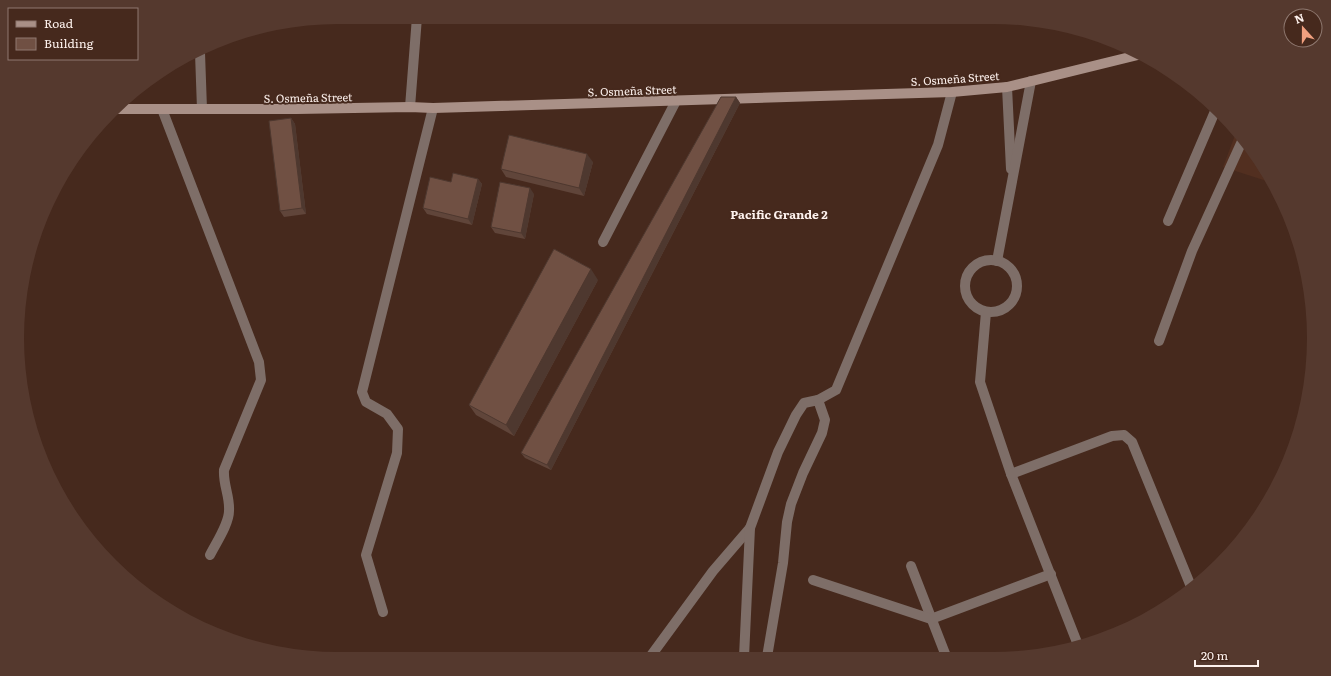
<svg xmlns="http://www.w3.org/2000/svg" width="1331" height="676" viewBox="0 0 1331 676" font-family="Literata,serif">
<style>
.built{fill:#522f20}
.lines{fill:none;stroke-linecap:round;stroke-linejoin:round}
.lane{stroke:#7e6e68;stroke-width:10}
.street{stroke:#7e6e68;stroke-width:10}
.secondary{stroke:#a99087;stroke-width:10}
.wall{fill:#60453a}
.shaded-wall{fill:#4e382f}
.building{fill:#705043;stroke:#4e382f}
.labels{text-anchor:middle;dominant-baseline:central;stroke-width:4;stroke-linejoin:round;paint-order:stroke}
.street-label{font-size:11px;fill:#fdf1ed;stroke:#46291d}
.neighbourhood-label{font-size:12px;font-weight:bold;fill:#fdf1ed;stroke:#46291d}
</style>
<rect width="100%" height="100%" fill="#46291d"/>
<!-- built -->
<polygon class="built" points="1237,130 1271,177 1273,183 1223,167"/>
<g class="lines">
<!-- lane -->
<g class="lane">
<polyline points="1168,221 1216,109"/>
<polyline points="603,242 676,101"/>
<polyline points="1159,341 1192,251 1243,139"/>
<polyline points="650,657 713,571 750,528"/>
<polyline points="744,657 750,528 778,452 796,415 804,403 818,400 836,390 938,145 952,92"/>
<polyline points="767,657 783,563 787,522 791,504 803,473 822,433 825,420 818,400"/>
</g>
<!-- street -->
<g class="street">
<polyline points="200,53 202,109"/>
<polyline points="1007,87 1011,169"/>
<polyline points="410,107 417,17"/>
<path d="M162,109L259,362L261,380L224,470C223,485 230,496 229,511C229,524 216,543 210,555"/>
<circle cx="991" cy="286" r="26"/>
<polyline points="997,261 1031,81"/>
<polyline points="986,312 980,382 1011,474 1078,645"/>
<polyline points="1011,474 1112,436 1124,435 1132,442 1192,589"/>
<polyline points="911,566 946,656"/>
<polyline points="813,580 931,619 1051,574"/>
<polyline points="383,612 366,555 397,453 398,429 387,414 366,402 362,392 433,108"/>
</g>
<!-- secondary -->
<polyline class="secondary" points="118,109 297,109 410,107 433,108 952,92 1007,87 1142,54"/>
</g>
<!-- wall -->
<g class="wall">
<polygon points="736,97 740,103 551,470 525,458 521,453"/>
<polygon points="291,118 295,124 306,214 284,217 280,211"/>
<polygon points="593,162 584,196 506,177 501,169"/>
<polygon points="1261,164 1271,177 1273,181 1265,179 1259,171"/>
<polygon points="478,179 482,184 472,225 427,214 423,208"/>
<polygon points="534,194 525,239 495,233 491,227"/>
<polygon points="598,280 514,436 476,415 469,405"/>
</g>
<!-- shaded-wall -->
<g class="shaded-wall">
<polygon points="736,97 740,103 551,470 547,465"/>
<polygon points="291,118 295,124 306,214 302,208"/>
<polygon points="587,154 593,162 584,196 579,188"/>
<polygon points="478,179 482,184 472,225 468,219"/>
<polygon points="530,188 534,194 525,239 521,233"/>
<polygon points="591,269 598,280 514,436 506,425"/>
</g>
<!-- building -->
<g class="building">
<polygon points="721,97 736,97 547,465 521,453"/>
<polygon points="291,118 302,208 280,211 269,121"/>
<polygon points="509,135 587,154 579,188 501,169"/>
<polygon points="1261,164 1268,174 1259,171"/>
<polygon points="453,173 478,179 468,219 423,208 430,177 451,182"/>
<polygon points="500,182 530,188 521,233 491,227"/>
<polygon points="554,249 591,269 506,425 469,405"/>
</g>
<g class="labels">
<!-- street labels -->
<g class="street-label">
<text transform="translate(955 78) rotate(-4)">S. Osmeña Street</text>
<text transform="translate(632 90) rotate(-2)">S. Osmeña Street</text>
<text transform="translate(308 97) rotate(-1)">S. Osmeña Street</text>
</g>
<!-- neighbourhood labels -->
<g class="neighbourhood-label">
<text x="779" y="214">Pacific Grande 2</text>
</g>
</g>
<!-- crop -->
<path d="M0 0H1331V676H0ZM338 24H993A314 314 0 0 1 1307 338V338A314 314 0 0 1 993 652H338A314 314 0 0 1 24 338V338A314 314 0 0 1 338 24Z" fill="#55392e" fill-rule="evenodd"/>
<!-- legend -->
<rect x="8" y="8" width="130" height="52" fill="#46291d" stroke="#8f7970"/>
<rect x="16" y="21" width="20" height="6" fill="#a99087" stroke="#8f7970"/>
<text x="44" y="28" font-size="12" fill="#fdf1ed">Road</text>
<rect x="16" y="38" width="20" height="12" fill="#705043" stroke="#8f7970"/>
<text x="44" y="48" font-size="12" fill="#fdf1ed">Building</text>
<!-- north arrow -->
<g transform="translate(1303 28) rotate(339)"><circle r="19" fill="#46291d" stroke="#8f7970"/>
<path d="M0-3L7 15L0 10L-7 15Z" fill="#f2a07f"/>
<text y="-6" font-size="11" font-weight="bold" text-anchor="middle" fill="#fdf1ed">N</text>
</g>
<!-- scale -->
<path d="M1195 660v6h63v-6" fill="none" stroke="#fdf1ed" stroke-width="2"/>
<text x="1201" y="660" font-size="12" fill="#fdf1ed" stroke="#46291d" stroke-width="3" paint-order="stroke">20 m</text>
</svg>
